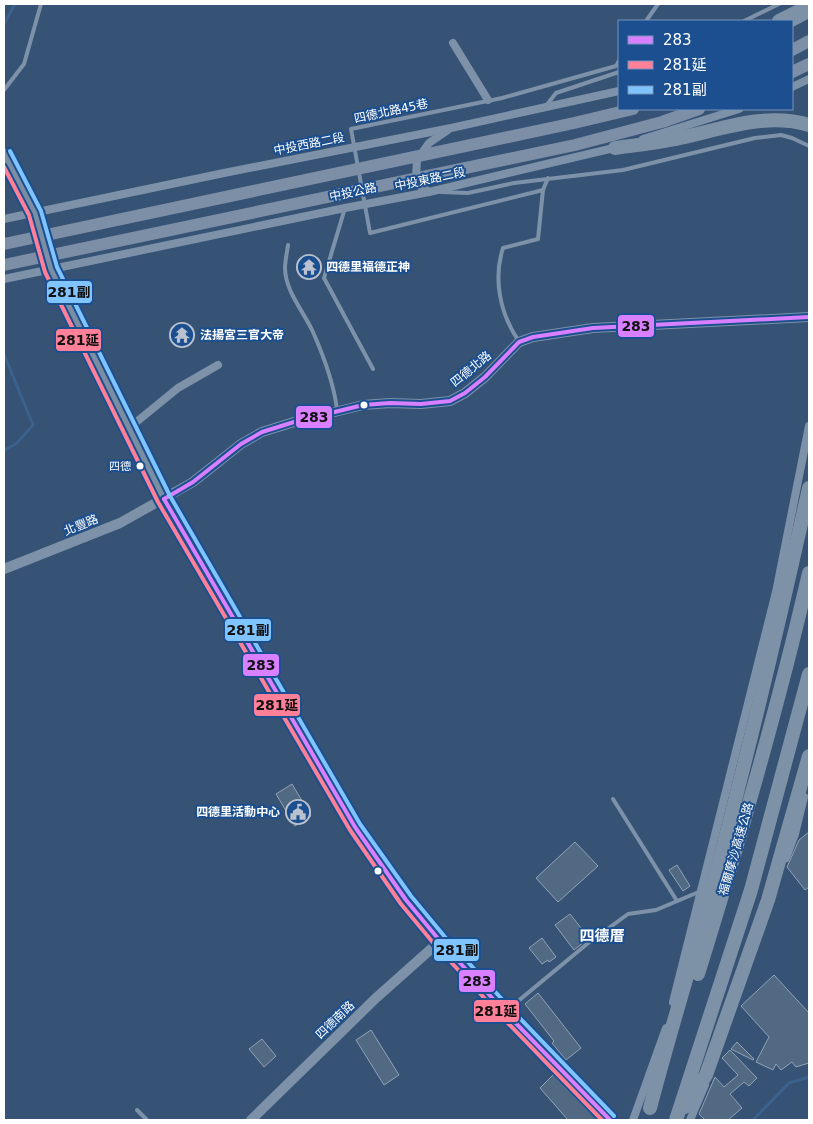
<svg xmlns="http://www.w3.org/2000/svg" width="813" height="1124" viewBox="0 0 813 1124" font-family="'DejaVu Sans','Noto Sans TC',sans-serif">
<style>
.lines{fill:none;stroke-linecap:round;stroke-linejoin:round}
.stream{stroke:#3b618d;stroke-width:3}
.building{fill:#526984;stroke:#92a2b6}
.service{stroke:#7d92a8;stroke-width:4}
.minor{stroke:#7d92a8;stroke-width:8}
.tertiary{stroke:#7d92a8;stroke-width:10}
.secondary{stroke:#798da4;stroke-width:11}
.primary{stroke:#7d8ea7;stroke-width:12}
.motorway{stroke:#7e92a7;stroke-width:14}
.primary-bridge{stroke:#7d8ea7;stroke-width:12}
.bus-1-casing{stroke:#1b4f8f;stroke-width:8}
.bus-2-casing{stroke:#1b4f8f;stroke-width:8}
.bus-3-casing{stroke:#1b4f8f;stroke-width:8}
.bus-1{stroke:#d880ff;stroke-width:4}
.bus-2{stroke:#ff8098;stroke-width:4}
.bus-3{stroke:#80c4ff;stroke-width:4}
.bus-dot{fill:#fff;stroke:#1b4f8f;stroke-width:2}
.labels{text-anchor:middle;dominant-baseline:central;stroke-width:4;stroke-linejoin:round;paint-order:stroke}
.bus-label{font-size:11px;fill:#fff;stroke:#1b4f8f;text-anchor:end}
.street-label{font-size:12px;fill:#fff;stroke:#1b4f8f}
.poi-label{font-size:12px;font-weight:bold;fill:#fff;stroke:#1b4f8f;text-anchor:start}
.quarter-label{font-size:15px;font-weight:bold;fill:#fff;stroke:#1b4f8f}
.line-badge{stroke:#1b4f8f;stroke-width:2}
.pale-badge-label{font-size:14px;text-anchor:middle;font-weight:bold;fill:#111}
</style>
<rect width="100%" height="100%" fill="#365274"/>
<g class="lines">
<!-- stream -->
<g class="stream">
<polyline points="4,24 15,4"/>
<polyline points="4,354 33,425 16,444 4,450"/>
<polyline points="753,1120 789,1083 809,1077"/>
</g>
</g>
<!-- building -->
<g class="building">
<polygon points="292,784 311,816 295,826 276,794"/>
<polygon points="809,832 809,887 805,890 787,867 799,840"/>
<polygon points="575,842 598,866 558,902 536,878"/>
<polygon points="677,865 690,886 683,891 669,870"/>
<polygon points="570,914 589,938 574,950 555,925"/>
<polygon points="542,938 556,957 549,962 548,960 542,964 529,948"/>
<polygon points="774,975 809,1013 809,1063 796,1067 792,1062 781,1070 776,1064 773,1070 756,1062 769,1037 741,1006"/>
<polygon points="538,993 581,1048 566,1060 552,1043 554,1041 525,1004"/>
<polygon points="371,1030 399,1075 384,1085 356,1040"/>
<polygon points="262,1039 276,1056 264,1067 249,1049"/>
<polygon points="737,1042 754,1059 753,1060 731,1049"/>
<polygon points="730,1050 757,1078 749,1086 744,1082 730,1094 742,1108 728,1120 705,1120 699,1114 715,1077 724,1087 738,1075 722,1058"/>
<polygon points="553,1075 597,1120 568,1120 540,1088"/>
</g>
<g class="lines">
<!-- service -->
<g class="service">
<polyline points="646,21 658,4"/>
<polyline points="744,21 779,4"/>
<polyline points="4,90 24,64 41,4"/>
<polyline points="546,106 556,93 619,72"/>
<polyline points="543,190 370,233 351,129 502,98 616,66 619,61"/>
<polyline points="441,192 468,193 514,183 623,170 755,138 781,135 792,138 809,146"/>
<polyline points="345,208 324,278 373,369"/>
<path d="M288,245C287,253 285,261 285,268C285,291 304,312 313,332C324,357 334,383 337,410"/>
<path d="M518,340C500,313 493,279 503,248L538,239L543,190L548,178"/>
<polyline points="613,799 677,901"/>
<polyline points="506,1011 587,944 628,914 656,910 701,891"/>
<polyline points="137,1110 147,1120"/>
</g>
<!-- minor -->
<g class="minor">
<polyline points="792,23 809,14"/>
<polyline points="453,43 488,100"/>
<polyline points="792,87 809,79"/>
<polyline points="643,139 739,109"/>
<polyline points="429,192 421,187 416,177 417,160 429,143 448,130"/>
<polyline points="4,219 224,173 451,128 619,91"/>
<polyline points="4,279 345,208 429,192 618,147"/>
<polyline points="129,428 178,388 218,365"/>
<polyline points="786,858 795,834 804,797"/>
<polyline points="673,1002 776,592 809,426"/>
<polyline points="633,1120 666,1028"/>
<polyline points="690,1120 705,1085"/>
</g>
<!-- tertiary -->
<g class="tertiary">
<polyline points="4,569 120,523 193,482 241,444 262,432 294,422 363,405 390,403 421,404 450,401 465,393 485,377 519,342 533,337 593,328 809,317"/>
<polyline points="251,1120 376,998 440,941"/>
</g>
<!-- secondary -->
<polyline class="secondary" points="4,154 35,213 51,269 164,499 355,827 406,900 440,941 505,1012 610,1120"/>
<!-- primary -->
<g class="primary">
<polyline points="792,50 809,41"/>
<polyline points="792,72 809,64"/>
</g>
<!-- motorway -->
<g class="motorway">
<polyline points="779,21 809,6"/>
<path d="M615,148C636,145 659,143 680,138C723,129 765,112 809,125"/>
<path d="M698,974C739,842 778,708 809,573"/>
<polyline points="685,1107 706,1075 768,900 809,756"/>
<path d="M650,1108C670,1031 694,955 715,878C749,749 780,619 809,488"/>
<polyline points="676,1120 751,890 809,674"/>
</g>
<!-- primary-bridge -->
<g class="primary-bridge">
<polyline points="4,244 574,123 633,109"/>
<polyline points="4,265 575,145 662,122 699,109"/>
</g>
<defs>
<g id="bus-1">
<polyline points="164,499 355,827 406,900 440,941 505,1012 610,1120"/>
<polyline points="164,499 193,482 241,444 262,432 294,422 363,405 390,403 421,404 450,401 465,393 485,377 519,342 533,337 593,328 809,317"/>
</g>
<polyline id="bus-2" points="4,167 29,215 45,272 158,502 350,830 401,904 435,945 501,1016 602,1120"/>
<polyline id="bus-3" points="10,151 41,211 57,267 170,496 360,824 411,896 445,937 510,1008 614,1116"/>
</defs>
<!-- bus-1 casing -->
<use href="#bus-1" class="bus-1-casing"/>
<!-- bus-2 casing -->
<use href="#bus-2" class="bus-2-casing"/>
<!-- bus-3 casing -->
<use href="#bus-3" class="bus-3-casing"/>
<!-- bus-1 -->
<use href="#bus-1" class="bus-1"/>
<!-- bus-2 -->
<use href="#bus-2" class="bus-2"/>
<!-- bus-3 -->
<use href="#bus-3" class="bus-3"/>
</g>
<!-- icons -->
<defs>
<symbol id="temple-ring" viewBox="-11 -11 22 22"><circle r="9.5" fill="#1b4f8f" stroke="#b9c2ce" stroke-width="1.5"/><path d="M0-6L5-2H3V0L6.5 2.5H4V6H1.5V3h-3V6H-4V2.5H-6.5L-3 0V-2H-5Z" fill="#b9c2ce"/></symbol>
<symbol id="civic-ring" viewBox="-11 -11 22 22"><circle r="9.5" fill="#1b4f8f" stroke="#b9c2ce" stroke-width="1.5"/><path d="M-.6-6.5H3V-4.5H.6V-3L4-1V1h2V6H-6V1h2V-1L-.6-3ZM-1.2 2.5V6h2.4V2.5Z" fill="#b9c2ce"/></symbol>
</defs>
<g fill-rule="evenodd">
<use href="#temple-ring" x="295" y="253" width="28" height="28"/>
<use href="#temple-ring" x="168" y="321" width="28" height="28"/>
<use href="#civic-ring" x="284" y="798" width="28" height="28"/>
</g>
<!-- markers -->
<g class="bus-dot">
<circle cx="364" cy="405" r="4.5"/>
<circle cx="140" cy="466" r="4.5"/>
<circle cx="378" cy="871" r="4.5"/>
</g>
<g class="labels">
<!-- bus labels -->
<g class="bus-label">
<text x="131" y="466">四德</text>
</g>
<!-- street labels -->
<g class="street-label">
<text transform="translate(391 111) rotate(-12)">四德北路45巷</text>
<text transform="translate(309 144) rotate(-11)">中投西路二段</text>
<text transform="translate(430 179) rotate(-12)">中投東路二段</text>
<text transform="translate(353 192) rotate(-12)">中投公路</text>
<text transform="translate(471 369) rotate(-39)">四德北路</text>
<text transform="translate(81 525) rotate(-22)">北豐路</text>
<text transform="translate(736 849) rotate(-74)">福爾摩沙高速公路</text>
<text transform="translate(335 1020) rotate(-44)">四德南路</text>
</g>
<!-- poi labels -->
<g class="poi-label">
<text x="326" y="267">四德里福德正神</text>
<text x="200" y="335">法揚宮三官大帝</text>
<text x="280" y="812" text-anchor="end">四德里活動中心</text>
</g>
<!-- quarter labels -->
<g class="quarter-label">
<text x="602" y="936">四德厝</text>
</g>
</g>
<g class="line-badge">
<rect x="46" y="280" width="47" height="24" rx="5" fill="#80c4ff"/>
<rect x="617" y="314" width="38" height="24" rx="5" fill="#d880ff"/>
<rect x="55" y="328" width="47" height="24" rx="5" fill="#ff8098"/>
<rect x="295" y="405" width="38" height="24" rx="5" fill="#d880ff"/>
<rect x="224" y="618" width="48" height="24" rx="5" fill="#80c4ff"/>
<rect x="242" y="653" width="38" height="24" rx="5" fill="#d880ff"/>
<rect x="253" y="693" width="48" height="24" rx="5" fill="#ff8098"/>
<rect x="433" y="938" width="47" height="24" rx="5" fill="#80c4ff"/>
<rect x="458" y="969" width="38" height="24" rx="5" fill="#d880ff"/>
<rect x="473" y="999" width="47" height="24" rx="5" fill="#ff8098"/>
</g>
<g class="pale-badge-label">
<text x="69" y="297">281副</text>
<text x="636" y="331">283</text>
<text x="78" y="345">281延</text>
<text x="314" y="422">283</text>
<text x="248" y="635">281副</text>
<text x="261" y="670">283</text>
<text x="277" y="710">281延</text>
<text x="457" y="955">281副</text>
<text x="477" y="986">283</text>
<text x="496" y="1016">281延</text>
</g>
<!-- border -->
<rect width="813" height="1124" fill="none" stroke="#ffffff" stroke-width="10"/>
<!-- legend -->
<rect x="618" y="20" width="175" height="90" fill="#1b4f8f" stroke="#7695bc"/>
<rect x="628" y="36" width="25" height="8" fill="#d880ff" stroke="#7695bc"/>
<text x="663" y="45" font-size="15" fill="#ffffff">283</text>
<rect x="628" y="61" width="25" height="8" fill="#ff8098" stroke="#7695bc"/>
<text x="663" y="70" font-size="15" fill="#ffffff">281延</text>
<rect x="628" y="86" width="25" height="8" fill="#80c4ff" stroke="#7695bc"/>
<text x="663" y="95" font-size="15" fill="#ffffff">281副</text>
</svg>
